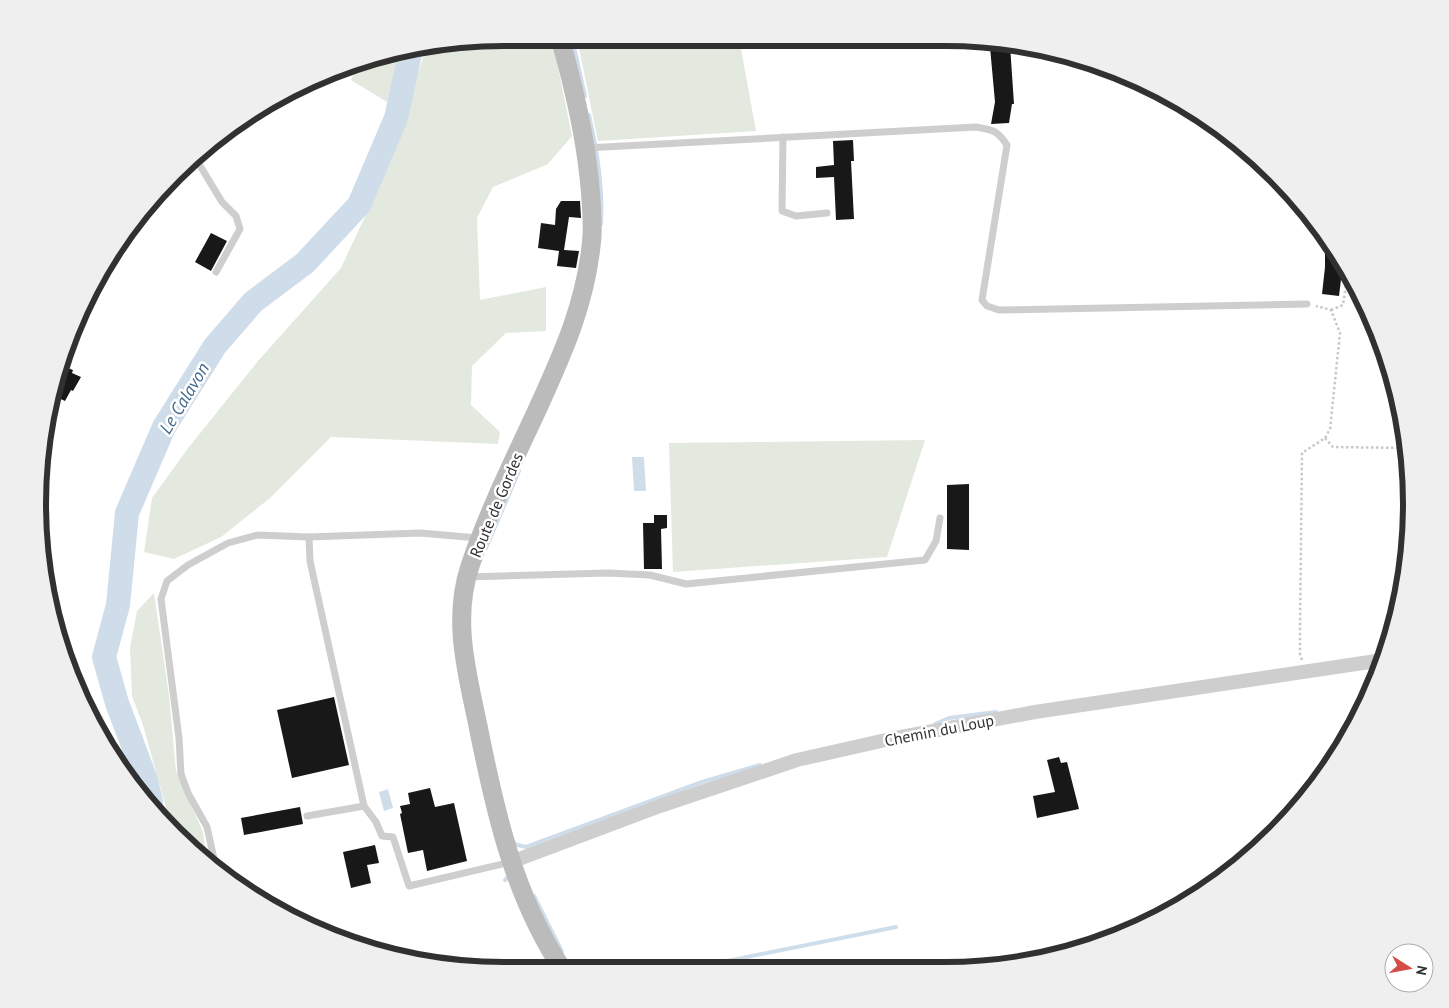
<svg xmlns="http://www.w3.org/2000/svg" width="1449" height="1008" viewBox="0 0 1449 1008" font-family="'PT Sans',sans-serif">
<style>
.green{fill:#e3e9de}
.water{fill:#cfddea}
.lines{fill:none;stroke-linecap:round;stroke-linejoin:round}
.stream{stroke:#cfddea;stroke-width:4}
.river{stroke:#cfddea;stroke-width:24}
.building{fill:#181818}
.path{stroke:#c8c8c8;stroke-width:2.5;stroke-dasharray:2.5 2.5;stroke-linecap:butt}
.lane{stroke:#cecece;stroke-width:7}
.street{stroke:#cecece;stroke-width:14}
.secondary{stroke:#bbb;stroke-width:19}
.labels{text-anchor:middle;dominant-baseline:central;stroke-width:5;stroke-linejoin:round;paint-order:stroke}
.street-label{font-size:16px;fill:#313131;stroke:#fff}
.water-label{font-size:18px;font-style:italic;fill:#466a8d;stroke:#fff}
.rim{fill:none;stroke:#313131;stroke-width:6}
</style>
<rect width="100%" height="100%" fill="#fff"/>
<!-- green -->
<g class="green">
<polygon points="504,38 552,38 572,136 548,164 493,187 477,218 480,300 546,287 546,331 506,333 472,366 471,405 500,432 498,444 331,437 270,498 221,537 174,559 144,552 152,498 189,447 258,361 341,268 369,208 412,93 426,48"/>
<polygon points="577,38 739,38 756,131 598,141"/>
<polygon points="403,51 387,102 351,80 358,65 383,53"/>
<polygon points="925,440 887,557 673,572 669,443"/>
<polygon points="154,593 169,695 176,771 203,832 207,861 174,834 169,826 165,804 143,725 132,696 130,648 137,611"/>
<polygon points="86,711 103,716 116,753"/>
</g>
<!-- water -->
<g class="water">
<polygon points="632,457 644,457 646,491 634,491"/>
<polygon points="388,789 393,808 384,811 379,792"/>
</g>
<g class="lines">
<!-- stream -->
<g class="stream">
<polyline points="572,38 585,96"/>
<path d="M589,115C597,151 603,186 601,224"/>
<polyline points="486,548 519,471"/>
<polyline points="935,724 949,718 996,712"/>
<polyline points="514,842 514,844 526,847 702,782 760,765"/>
<polyline points="505,880 511,874"/>
<polyline points="534,896 562,952"/>
<polyline points="569,962 574,970"/>
<polyline points="682,970 896,927"/>
</g>
<!-- river -->
<polyline class="river" points="151,802 146,780 117,703 104,657 118,605 127,513 164,427 215,346 253,302 305,263 359,205 396,118 411,50"/>
</g>
<!-- building -->
<g class="building">
<polygon points="1010,45 1014,104 1012,104 1009,123 991,124 995,102 990,47"/>
<polygon points="853,140 854,161 851,161 854,219 836,220 834,177 816,178 816,167 834,165 833,141"/>
<polygon points="561,201 580,201 581,218 569,217 564,250 579,251 576,268 557,266 559,251 538,248 541,223 555,225 556,209"/>
<polygon points="211,233 227,241 211,271 195,262"/>
<polygon points="1325,236 1333,245 1343,263 1339,296 1322,294 1325,267"/>
<polygon points="62,366 73,370 72,373 81,377 73,391 71,390 65,401 54,396"/>
<polygon points="969,484 969,550 947,549 947,485"/>
<polygon points="654,515 667,515 667,528 661,529 662,569 644,569 643,523 654,523"/>
<polygon points="334,697 349,765 292,778 277,710"/>
<polygon points="1059,757 1061,763 1067,762 1079,809 1037,818 1033,796 1055,792 1047,760"/>
<polygon points="430,788 435,807 454,803 467,861 427,871 423,850 408,853 400,814 402,813 400,806 410,804 408,793"/>
<polygon points="300,807 303,824 244,835 241,818"/>
<polygon points="375,845 379,863 367,865 371,883 351,888 343,852"/>
</g>
<g class="lines">
<!-- path -->
<g class="path">
<polyline points="1331,310 1343,305 1348,272"/>
<polyline points="1325,438 1333,447 1406,448"/>
<polyline points="1302,660 1300,654 1300,629 1302,453 1325,438 1330,429 1340,333 1331,310 1316,306"/>
</g>
<!-- lane -->
<g class="lane">
<polyline points="783,137 782,211 796,216 827,213"/>
<path d="M586,148L976,127C993,130 997,130 1007,145L982,300L987,306L999,310L1307,304"/>
<polyline points="196,159 222,202 236,216 240,229 216,272"/>
<polyline points="309,537 310,561 364,806 376,822 382,836 393,837 409,886 511,862"/>
<polyline points="468,577 608,573 650,575 686,584 925,560 936,541 940,518"/>
<polyline points="307,816 364,806"/>
<polyline points="216,868 207,827 188,793 181,774 179,738 161,599 167,581 188,565 228,543 257,535 309,537 420,533 478,538"/>
<polyline points="326,935 328,936"/>
</g>
<!-- street -->
<polyline class="street" points="511,862 660,806 797,760 890,739 1035,712 1383,660"/>
<!-- secondary -->
<path class="secondary" d="M560,38C573,84 584,129 589,177C591,197 593,216 592,236C587,300 564,351 538,408C514,460 488,512 470,566C452,620 467,672 478,726C495,811 514,897 563,970"/>
</g>
<g class="labels">
<!-- street labels -->
<g class="street-label">
<text transform="translate(496 505) rotate(-67)">Route de Gordes</text>
<text transform="translate(939 730) rotate(-11)">Chemin du Loup</text>
</g>
<!-- water labels -->
<g class="water-label">
<text transform="translate(184 398) rotate(-59)">Le Calavon</text>
</g>
</g>
<!-- crop -->
<path d="M0 0H1449V1008H0ZM504 46H945A458 458 0 0 1 1403 504V504A458 458 0 0 1 945 962H504A458 458 0 0 1 46 504V504A458 458 0 0 1 504 46Z" fill="#efefef" fill-rule="evenodd"/>
<path class="rim" d="M504 46H945A458 458 0 0 1 1403 504V504A458 458 0 0 1 945 962H504A458 458 0 0 1 46 504V504A458 458 0 0 1 504 46Z"/>
<!-- north arrow -->
<g transform="translate(1409 968) rotate(101)"><circle r="24" fill="#ffffff" stroke="#adadad"/>
<path d="M0-4L9 19L0 12L-9 19Z" fill="#d54b46"/>
<text y="-8" font-size="14" font-weight="bold" text-anchor="middle" fill="#313131">N</text>
</g>
</svg>
